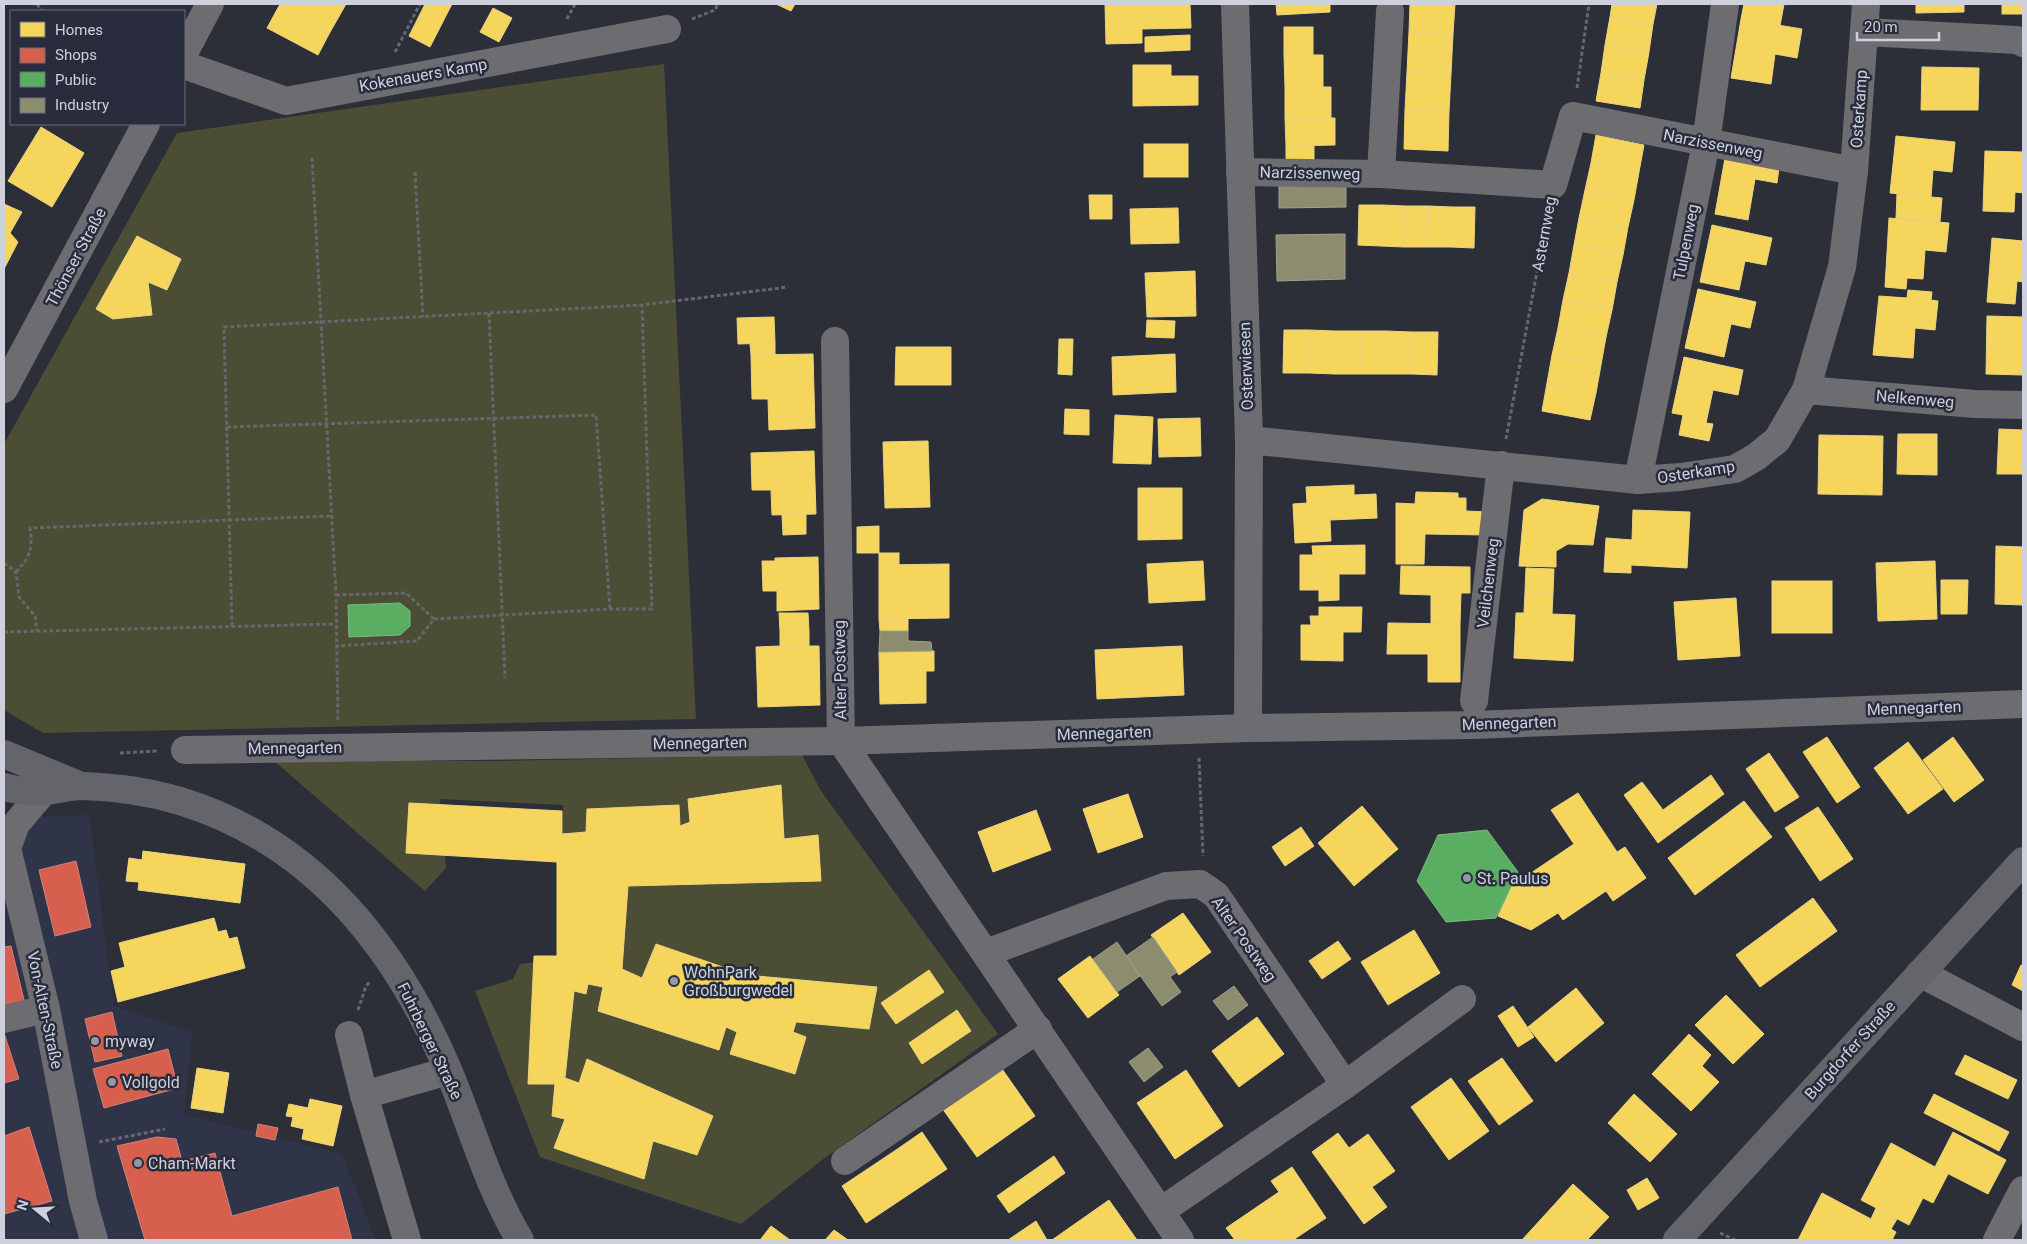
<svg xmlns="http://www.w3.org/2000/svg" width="2027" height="1244" viewBox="0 0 2027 1244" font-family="Roboto,sans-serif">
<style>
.built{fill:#2f3449}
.green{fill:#4b4e34}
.homes{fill:#f6d55c;stroke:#ead482}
.shops{fill:#d6604d;stroke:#d48278}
.public{fill:#5aae61;stroke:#7db886}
.industry{fill:#8c8c6e;stroke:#a0a18f}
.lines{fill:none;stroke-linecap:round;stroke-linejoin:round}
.path{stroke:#66666b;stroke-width:3;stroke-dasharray:4 2.5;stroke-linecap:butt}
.minor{stroke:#6d6d71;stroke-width:28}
.major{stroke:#63656b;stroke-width:28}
.poi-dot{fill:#9598a2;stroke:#282c3c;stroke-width:2}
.labels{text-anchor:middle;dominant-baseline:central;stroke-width:5;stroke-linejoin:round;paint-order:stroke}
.street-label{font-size:16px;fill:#ced1db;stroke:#282c3c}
.poi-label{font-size:16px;fill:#ced1db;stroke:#282c3c;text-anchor:start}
</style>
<rect width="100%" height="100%" fill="#2c2f38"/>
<!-- built -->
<polygon class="built" points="89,815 114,1006 192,1032 184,1114 342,1154 376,1240 4,1240 4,817"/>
<!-- green -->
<g class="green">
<polygon points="664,64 696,719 43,733 4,710 4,444 177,133"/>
<polygon points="802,755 821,791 998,1034 822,1160 741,1224 540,1157 475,991 513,979 520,964 562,959 563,805 440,799 446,868 425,891 274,761 499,761"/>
</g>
<!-- homes -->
<g class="homes">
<polygon points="281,4 346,4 329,34 279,6"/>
<polygon points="425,4 452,4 430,47 409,36"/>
<polygon points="776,4 795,4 791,11"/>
<polygon points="1105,4 1190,4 1191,28 1142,29 1142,43 1106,44"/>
<polygon points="1276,4 1330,4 1330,12 1277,15"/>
<polygon points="1410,4 1455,4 1453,34 1409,32"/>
<polygon points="1612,4 1657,4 1653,24 1610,17"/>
<polygon points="1744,4 1784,4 1780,26 1741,19"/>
<polygon points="1916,4 1964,4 1964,12 1916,13"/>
<rect x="2002" y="4" width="21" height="10"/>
<polygon points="279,6 329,34 318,55 267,28"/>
<polygon points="493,8 512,18 499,42 480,32"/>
<polygon points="1610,17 1653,24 1649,52 1605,45"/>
<polygon points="1741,19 1802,29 1797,58 1775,54 1771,84 1731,78"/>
<rect x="1284" y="27" width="29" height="28"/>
<polygon points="1409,32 1453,34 1451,74 1407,72"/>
<polygon points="1190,35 1190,50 1145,52 1145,37"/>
<polygon points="1605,45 1649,52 1644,80 1601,73"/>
<polygon points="1284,55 1323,55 1323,87 1285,88"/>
<polygon points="1133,65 1171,65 1171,76 1198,76 1198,105 1133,106"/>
<polygon points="1922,67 1979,68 1978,110 1921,110"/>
<polygon points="1407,72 1451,74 1449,112 1405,110"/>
<polygon points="1601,73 1644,80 1640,108 1596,101"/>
<polygon points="1323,87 1331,87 1331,118 1285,118 1285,88"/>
<polygon points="1405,110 1449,112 1448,151 1404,149"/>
<polygon points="1285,118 1335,118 1335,145 1286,146"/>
<polygon points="41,127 84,153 52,207 8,181"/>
<polygon points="1596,135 1644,145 1639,172 1591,163"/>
<polygon points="1896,136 1955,142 1952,172 1933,170 1931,197 1890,193"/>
<rect x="1144" y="144" width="44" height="33"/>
<rect x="1286" y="146" width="28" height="22"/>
<polygon points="1985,151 2023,152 2023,193 2015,192 2014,212 1983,211"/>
<polygon points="1725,158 1779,168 1777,183 1755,179 1748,220 1715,214"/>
<polygon points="1591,163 1639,172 1634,200 1585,190"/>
<polygon points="1585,190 1634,200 1628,227 1579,218"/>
<polygon points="1897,194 1942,198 1940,222 1896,218"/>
<polygon points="1089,195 1112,195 1112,219 1090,219"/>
<polygon points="4,204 22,212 10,233 18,242 4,269"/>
<polygon points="1359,205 1382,205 1381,246 1358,245"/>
<polygon points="1382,205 1405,206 1404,247 1381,246"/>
<polygon points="1405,206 1429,206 1428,247 1404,247"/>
<polygon points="1429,206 1452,207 1451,247 1428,247"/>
<polygon points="1452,207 1475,207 1474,248 1451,247"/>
<polygon points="1178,208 1179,243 1131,244 1130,209"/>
<polygon points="1579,218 1628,227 1623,255 1574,245"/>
<polygon points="1889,218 1949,223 1946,252 1925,250 1923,279 1907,278 1906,289 1885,287"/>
<polygon points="1712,225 1772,238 1766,265 1745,261 1739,290 1700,282"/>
<polygon points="137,236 181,259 167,290 148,282 152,315 113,319 96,309"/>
<polygon points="1992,238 2023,241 2023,282 2017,281 2015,304 1987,302"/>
<polygon points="1574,245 1623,255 1617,282 1569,273"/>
<polygon points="1195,271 1196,316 1147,317 1145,273"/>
<polygon points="1569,273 1617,282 1612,310 1563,300"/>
<polygon points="1698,289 1756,302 1750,328 1731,324 1724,357 1685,348"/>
<polygon points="1908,290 1932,292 1931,300 1938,301 1935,330 1915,328 1913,358 1873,355 1879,296 1907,298"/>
<polygon points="1563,300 1612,310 1606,337 1558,328"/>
<polygon points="1987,316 2023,317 2023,375 1986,374"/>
<polygon points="774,317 775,343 738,344 737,318"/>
<polygon points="1147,320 1175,321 1174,338 1146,337"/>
<polygon points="1558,328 1606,337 1601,365 1552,355"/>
<polygon points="1284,330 1309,330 1309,373 1283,373"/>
<polygon points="1309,330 1335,331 1335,374 1309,373"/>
<polygon points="1335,331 1361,331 1360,374 1335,374"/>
<polygon points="1361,331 1386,331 1386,374 1360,374"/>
<polygon points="1386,331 1412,332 1412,374 1386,374"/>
<polygon points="1412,332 1438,332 1437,375 1412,374"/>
<polygon points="1059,339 1073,339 1072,375 1058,374"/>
<polygon points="775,343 775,355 751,355 750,344"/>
<polygon points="896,347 951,347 951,385 895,385"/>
<polygon points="813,354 815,428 769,430 768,399 752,399 751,355"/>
<polygon points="1175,354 1176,392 1113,395 1112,357"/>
<polygon points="1552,355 1601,365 1596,393 1547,383"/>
<polygon points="1684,357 1743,370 1738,395 1713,390 1706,423 1713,424 1709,441 1679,435 1683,415 1672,413"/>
<polygon points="1547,383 1596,393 1590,420 1542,411"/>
<polygon points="1065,409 1089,410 1089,435 1064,434"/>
<polygon points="1115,415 1153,417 1151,464 1113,463"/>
<polygon points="1200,418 1201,456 1159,457 1158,419"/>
<polygon points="1999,429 2023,430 2023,474 1997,474"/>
<polygon points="1898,434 1937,434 1937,475 1897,474"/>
<polygon points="1819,435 1883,436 1882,495 1818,494"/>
<polygon points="928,441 930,507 885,508 883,442"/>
<polygon points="814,451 816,514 772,515 771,490 752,490 751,453"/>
<polygon points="1354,485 1354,495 1376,494 1377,518 1330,520 1331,541 1295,543 1293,504 1307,503 1306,487"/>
<polygon points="1138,488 1182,488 1182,539 1138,540"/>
<polygon points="1416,492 1458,493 1458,498 1466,498 1466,511 1488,512 1488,535 1425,534 1424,564 1396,564 1396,503 1415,504"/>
<polygon points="1542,499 1599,506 1593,545 1568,544 1556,551 1556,567 1519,566 1524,510"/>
<polygon points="1633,510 1690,512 1687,568 1631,565 1631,573 1604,572 1606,538 1632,540"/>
<polygon points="806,514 806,534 783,535 782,515"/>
<polygon points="879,526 879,553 857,553 857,527"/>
<polygon points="1365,545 1365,574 1339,574 1339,600 1319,601 1319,590 1300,590 1300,555 1313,555 1312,546"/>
<polygon points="1996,546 2023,547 2023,605 1995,604"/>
<rect x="879" y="553" width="20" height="12"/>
<polygon points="818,557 819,609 777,611 777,591 763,591 762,561 775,561 775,558"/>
<polygon points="1203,561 1205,600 1149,603 1147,564"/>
<polygon points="1935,561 1937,619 1878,621 1876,563"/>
<polygon points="949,564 949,618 879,619 879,565"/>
<polygon points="1401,566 1470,567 1470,593 1461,593 1460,624 1431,623 1431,595 1400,594"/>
<polygon points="1526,568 1554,569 1553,593 1525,592"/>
<polygon points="1941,580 1968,580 1967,614 1941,614"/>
<rect x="1772" y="581" width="60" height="52"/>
<polygon points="1525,592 1553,593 1552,614 1575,615 1573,661 1514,658 1516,613 1524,613"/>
<polygon points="1736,598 1740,656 1678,660 1674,602"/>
<polygon points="1319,607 1362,607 1361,632 1343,632 1343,661 1301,660 1301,625 1311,625 1310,616 1319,616"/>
<polygon points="779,613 808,613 809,631 780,632"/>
<polygon points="879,619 908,619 908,631 880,631"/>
<polygon points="1388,623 1460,624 1460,682 1428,682 1428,654 1387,654"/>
<polygon points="809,631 809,646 780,646 780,632"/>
<polygon points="780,646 819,646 820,705 758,707 756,647"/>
<polygon points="1182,646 1184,695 1097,699 1095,650"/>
<polygon points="932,651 934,651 934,671 926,671 926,703 880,704 879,652"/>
<polygon points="1827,737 1860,787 1837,803 1803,752"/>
<polygon points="1953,737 1984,780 1954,802 1923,760"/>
<polygon points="1908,742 1943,789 1908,814 1874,768"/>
<polygon points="1769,753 1799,797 1775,812 1746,769"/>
<polygon points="1711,775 1724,794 1658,843 1624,795 1642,782 1663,810"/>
<polygon points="781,785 784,839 818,835 821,881 628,886 622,969 642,978 656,944 746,975 877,987 869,1029 796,1022 793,1032 806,1037 795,1074 730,1054 737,1032 726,1027 719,1050 598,1011 603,987 588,984 586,994 574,991 565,1078 579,1083 587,1059 713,1116 697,1155 653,1141 644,1179 554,1148 565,1119 552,1116 555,1084 528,1084 534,956 557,956 557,862 406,853 409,803 562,811 562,834 586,832 587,809 679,805 680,826 690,822 688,799"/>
<polygon points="1578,793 1617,852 1625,847 1646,878 1613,901 1606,891 1563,920 1531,873 1574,844 1551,810"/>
<polygon points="1128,794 1143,837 1098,853 1083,809"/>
<polygon points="1744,801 1772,837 1695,895 1668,858"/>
<polygon points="1362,806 1398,849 1354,886 1318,843"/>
<polygon points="1818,807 1853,859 1820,881 1785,828"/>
<polygon points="1036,810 1051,850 993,872 978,832"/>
<polygon points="1301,827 1314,846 1285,866 1272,847"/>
<polygon points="143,851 245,864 240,903 138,890 139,882 126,881 129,858 142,860"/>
<polygon points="1531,873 1558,913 1531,930 1498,916 1517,875 1524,878"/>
<polygon points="1813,898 1837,931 1760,987 1736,955"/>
<polygon points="1183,913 1211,952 1179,975 1151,935"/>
<polygon points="214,918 218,932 226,930 229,939 237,937 245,968 118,1002 111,971 125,967 119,943"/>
<polygon points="1414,930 1440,973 1388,1005 1361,962"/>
<polygon points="1338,941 1351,959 1322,979 1309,961"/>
<polygon points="1090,956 1119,995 1088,1018 1058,979"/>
<polygon points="2021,965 2023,966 2023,991 2012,985"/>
<polygon points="929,970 944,992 896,1024 881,1003"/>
<polygon points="1576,988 1604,1023 1556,1062 1528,1027"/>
<polygon points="1726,995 1764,1034 1733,1064 1695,1025"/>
<polygon points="1513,1006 1534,1037 1518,1047 1498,1016"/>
<polygon points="957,1010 971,1031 922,1064 909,1043"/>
<polygon points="1257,1017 1284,1054 1239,1087 1212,1051"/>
<polygon points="1689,1034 1711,1055 1702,1066 1719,1082 1691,1111 1652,1074"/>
<polygon points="1965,1055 2017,1080 2008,1099 1955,1074"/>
<polygon points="1502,1058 1533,1101 1499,1125 1468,1081"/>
<polygon points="1000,1066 1035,1116 977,1157 942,1108"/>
<polygon points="197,1068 229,1073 223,1113 191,1108"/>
<polygon points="1186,1070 1223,1126 1175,1159 1137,1103"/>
<polygon points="1451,1078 1489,1131 1449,1160 1411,1107"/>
<polygon points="1634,1094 1677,1134 1650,1162 1608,1123"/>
<polygon points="1934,1094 2009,1132 1999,1151 1924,1113"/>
<polygon points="310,1099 342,1106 333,1146 302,1139 304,1129 291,1126 293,1117 286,1116 289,1104 308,1108"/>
<polygon points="922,1132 947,1169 920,1187 896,1150"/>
<polygon points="1953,1132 2006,1160 1988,1194 1935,1167"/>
<polygon points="1338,1133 1349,1148 1368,1134 1395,1171 1372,1187 1387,1207 1364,1224 1312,1152"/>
<polygon points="1891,1143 1948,1174 1933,1203 1923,1198 1909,1225 1861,1200"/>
<polygon points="896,1150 920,1187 893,1205 869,1168"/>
<polygon points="1054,1156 1065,1173 1009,1213 997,1196"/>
<polygon points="1292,1167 1326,1218 1293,1240 1235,1240 1226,1228 1279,1192 1271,1181"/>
<polygon points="869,1168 893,1205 866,1223 842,1186"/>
<polygon points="1647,1178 1659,1198 1638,1210 1627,1190"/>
<polygon points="1573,1184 1609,1217 1587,1240 1522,1240"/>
<polygon points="1822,1193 1871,1219 1876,1208 1897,1219 1891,1229 1896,1232 1892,1240 1798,1240"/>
<polygon points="1109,1200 1137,1240 1052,1240"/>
<polygon points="1036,1221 1047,1240 1008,1240"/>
<polygon points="771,1226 790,1240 760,1240"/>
<polygon points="834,1230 848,1240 825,1240"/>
</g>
<!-- shops -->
<g class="shops">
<polygon points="76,861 91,927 55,936 39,870"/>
<polygon points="11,946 25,1004 4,1010 4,947"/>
<polygon points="112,1012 122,1056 95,1062 85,1019"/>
<polygon points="4,1033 19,1079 4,1083"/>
<polygon points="168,1049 178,1088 104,1108 93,1069"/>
<polygon points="258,1124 278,1128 275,1140 256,1136"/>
<polygon points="29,1127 52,1201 4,1214 4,1136"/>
<polygon points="157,1137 176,1139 182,1161 215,1153 232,1216 338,1187 352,1240 145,1240 117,1146"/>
</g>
<!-- public -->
<g class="public">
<polygon points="400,603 410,611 410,626 400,635 349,637 348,605"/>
<polygon points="1487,830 1518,872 1496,918 1446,922 1417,881 1438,835"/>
</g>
<!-- industry -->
<g class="industry">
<polygon points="1346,183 1346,207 1279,208 1279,184"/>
<polygon points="1345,234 1345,279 1277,281 1276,235"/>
<polygon points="880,631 908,631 908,641 931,642 932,651 879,652"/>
<polygon points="1153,937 1177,972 1170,977 1181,992 1162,1006 1126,956"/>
<polygon points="1117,942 1140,976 1117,992 1093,959"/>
<polygon points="1234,986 1248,1005 1228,1020 1213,1001"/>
<polygon points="1148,1048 1163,1067 1144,1082 1129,1062"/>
</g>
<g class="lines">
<!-- path -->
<g class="path">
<polyline points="37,4 42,11"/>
<polyline points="567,19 575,4"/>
<polyline points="692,19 715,10 718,4"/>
<polyline points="395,52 420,4"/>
<polyline points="1577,88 1589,4"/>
<polyline points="312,158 336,595 338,722"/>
<polyline points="415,172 423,317"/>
<polyline points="489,313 505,678"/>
<polyline points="227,427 596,415 610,609"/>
<polyline points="1506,439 1548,212"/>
<polyline points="4,563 16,572 19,597 35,616 37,631"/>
<path d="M16,572C30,558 33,548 30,528L331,516"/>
<polyline points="336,595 406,593 434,619 417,641 336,646"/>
<polyline points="434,619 610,609 652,609 642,305"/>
<polyline points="232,626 224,327 642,305 788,287"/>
<polyline points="4,632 335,624"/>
<polyline points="120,753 157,751"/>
<polyline points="1199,758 1203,856"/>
<polyline points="358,1010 366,986 370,982"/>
<polyline points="99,1142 165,1129"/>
<polyline points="1720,1233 1735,1240"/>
</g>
<!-- minor -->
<g class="minor">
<polyline points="1235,4 1249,440 1248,728"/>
<polyline points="1865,32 2017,40 2023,43"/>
<polyline points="184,53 210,4"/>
<polyline points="184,65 286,101 667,29"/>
<polyline points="1240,172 1381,174 1553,185 1573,116 1854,171"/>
<polyline points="1381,174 1390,11"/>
<polyline points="835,341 841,741 1180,1240"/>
<polyline points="4,389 146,124"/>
<polyline points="1806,390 1975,404 2023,405"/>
<polyline points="1249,440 1638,480 1681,477 1735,469 1756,457 1777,440 1806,390 1842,267 1854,171 1866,4"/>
<polyline points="1638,480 1706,143 1725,4"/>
<polyline points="1474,701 1501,465"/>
<polyline points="185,750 841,741 1248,728 1473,725 2023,704"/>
<polyline points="44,791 16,824 7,848 46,1009 83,1201 94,1240"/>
<polyline points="986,953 1166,886 1200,884 1216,895 1345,1085 1161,1211"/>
<polyline points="1920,973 2023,1027"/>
<polyline points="4,1019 46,1009"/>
<polyline points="349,1035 364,1095 407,1240"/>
<polyline points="1345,1085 1462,999"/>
<polyline points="364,1095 448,1071"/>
<polyline points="845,1161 1038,1029"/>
<polyline points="1997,1240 2023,1190"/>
</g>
<!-- major -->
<g class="major">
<polyline points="4,754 81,786"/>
<path d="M4,787C16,790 32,792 45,791C58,790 70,786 83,786C114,787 150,792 180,801C314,842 396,947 449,1072C472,1128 489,1189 520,1240"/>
<polyline points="1677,1240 2023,861"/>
</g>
</g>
<!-- markers -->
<g class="poi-dot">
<circle cx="1467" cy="878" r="5"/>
<circle cx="674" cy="981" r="5"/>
<circle cx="95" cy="1041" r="5"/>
<circle cx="112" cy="1082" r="5"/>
<circle cx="138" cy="1163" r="5"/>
</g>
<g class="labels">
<!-- street labels -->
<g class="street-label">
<text transform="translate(423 75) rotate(-10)">Kokenauers Kamp</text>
<text transform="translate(1859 109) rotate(-86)">Osterkamp</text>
<text transform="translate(1713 144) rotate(11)">Narzissenweg</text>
<text transform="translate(1310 173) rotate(1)">Narzissenweg</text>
<text transform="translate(1544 234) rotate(-80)">Asternweg</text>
<text transform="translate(1686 242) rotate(-79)">Tulpenweg</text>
<text transform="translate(76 257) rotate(-62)">Thönser Straße</text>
<text transform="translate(1246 366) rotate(-92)">Osterwiesen</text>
<text transform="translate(1915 399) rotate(5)">Nelkenweg</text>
<text transform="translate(1696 472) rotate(-9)">Osterkamp</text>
<text transform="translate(1488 583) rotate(-83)">Veilchenweg</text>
<text transform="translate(840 670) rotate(-91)">Alter Postweg</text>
<text transform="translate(1914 708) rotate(-2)">Mennegarten</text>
<text transform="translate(1509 723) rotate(-2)">Mennegarten</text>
<text transform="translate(1104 733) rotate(-2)">Mennegarten</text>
<text transform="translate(700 743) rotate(-1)">Mennegarten</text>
<text transform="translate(295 748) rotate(-1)">Mennegarten</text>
<text transform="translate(1244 939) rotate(55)">Alter Postweg</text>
<text transform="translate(45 1010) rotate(78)">Von-Alten-Straße</text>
<text transform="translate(430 1041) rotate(64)">Fuhrberger Straße</text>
<text transform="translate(1850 1050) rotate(-48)">Burgdorfer Straße</text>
</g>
<!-- poi labels -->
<g class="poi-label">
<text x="1477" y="878">St. Paulus</text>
<text x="684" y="972">WohnPark<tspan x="684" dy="18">Großburgwedel</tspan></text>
<text x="105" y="1041">myway</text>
<text x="122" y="1082">Vollgold</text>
<text x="148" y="1163">Cham-Markt</text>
</g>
</g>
<!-- border -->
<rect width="2027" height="1244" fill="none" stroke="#ced1db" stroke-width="10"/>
<!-- legend -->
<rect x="10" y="10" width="175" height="115" fill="#282c3c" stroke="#6a6e7c"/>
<rect x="20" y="22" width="25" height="15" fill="#f6d55c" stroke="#6a6e7c"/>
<text x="55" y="35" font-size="15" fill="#ced1db">Homes</text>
<rect x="20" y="48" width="25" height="15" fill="#d6604d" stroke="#6a6e7c"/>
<text x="55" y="60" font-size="15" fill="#ced1db">Shops</text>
<rect x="20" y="72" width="25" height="15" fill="#5aae61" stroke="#6a6e7c"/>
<text x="55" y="85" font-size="15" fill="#ced1db">Public</text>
<rect x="20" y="98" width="25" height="15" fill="#8c8c6e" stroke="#6a6e7c"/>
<text x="55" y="110" font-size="15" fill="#ced1db">Industry</text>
<!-- north arrow -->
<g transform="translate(35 1209) rotate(288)" stroke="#282c3c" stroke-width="4" paint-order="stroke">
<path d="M0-4L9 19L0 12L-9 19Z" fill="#ced1db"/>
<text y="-8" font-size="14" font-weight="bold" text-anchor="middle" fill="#ced1db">N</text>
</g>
<!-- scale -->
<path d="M1857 32v8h82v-8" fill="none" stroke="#ced1db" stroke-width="2.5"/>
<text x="1864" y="32" font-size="15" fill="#ced1db" stroke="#282c3c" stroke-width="4" paint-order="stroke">20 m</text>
</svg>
